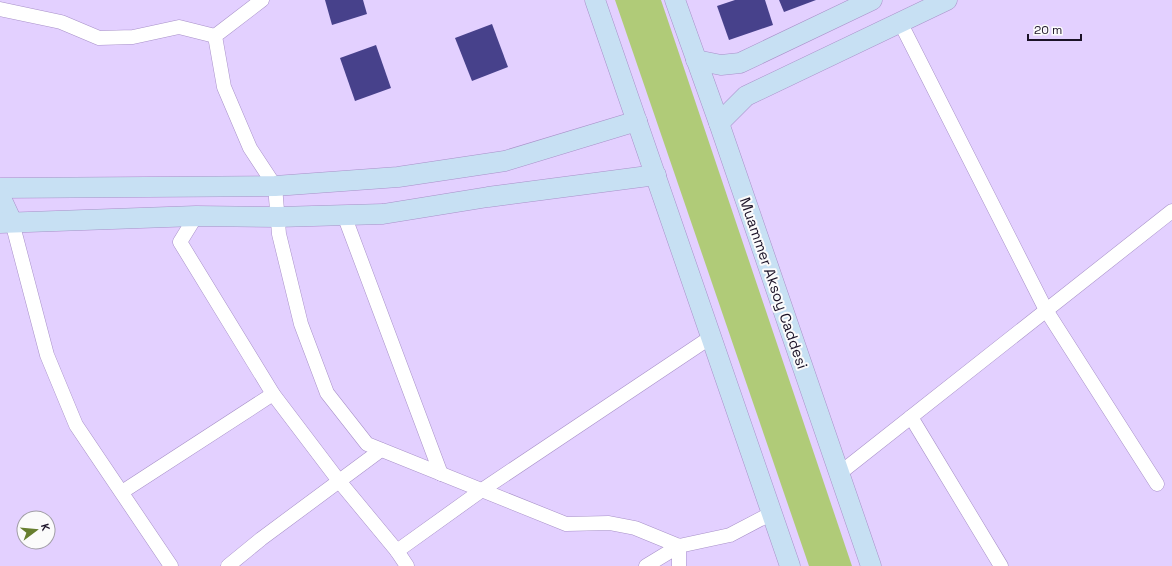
<svg xmlns="http://www.w3.org/2000/svg" width="1172" height="566" viewBox="0 0 1172 566" font-family="'Space Grotesk',sans-serif">
<style>
.green{fill:#b0cb78}
.building{fill:#47418b}
.lines{fill:none;stroke-linecap:round;stroke-linejoin:round}
.street-casing{stroke:#a891c9;stroke-width:15}
.secondary-casing{stroke:#a891c9;stroke-width:21}
.street{stroke:#fff;stroke-width:14}
.secondary{stroke:#c7e0f3;stroke-width:20}
.labels{text-anchor:middle;dominant-baseline:central;stroke-width:4;stroke-linejoin:round;paint-order:stroke}
.street-label{font-size:15px;fill:#1b1227;stroke:#fbfbfb}
</style>
<rect width="100%" height="100%" fill="#e3d0ff"/>
<!-- green -->
<polygon class="green" points="615,0 661,0 852,566 809,566"/>
<!-- building -->
<g class="building">
<polygon points="325,0 363,0 367,14 332,25"/>
<polygon points="735,0 765,0 773,25 729,40 717,6"/>
<polygon points="779,0 816,0 784,12"/>
<polygon points="492,24 508,67 472,81 455,38"/>
<polygon points="376,45 391,88 355,101 340,58"/>
</g>
<g class="lines">
<defs>
<g id="street">
<polyline points="262,0 215,36 224,87 250,148 275,186 279,234 301,324 327,393 367,444 566,524 609,523 635,528 679,546 730,535 772,513"/>
<polyline points="0,9 61,22 99,38 133,37 179,27 215,36"/>
<polyline points="900,22 1046,310 1157,484"/>
<polyline points="344,215 441,474"/>
<polyline points="196,216 180,242 273,394 339,481 397,551"/>
<polyline points="12,222 47,355 76,425 171,566"/>
<polyline points="911,417 1001,566"/>
<polyline points="840,473 1172,211"/>
<polyline points="122,492 273,394"/>
<polyline points="228,566 261,539 381,450"/>
<polyline points="407,566 397,551 482,490 711,337"/>
<polyline points="646,566 679,546 679,566"/>
</g>
<g id="secondary">
<polyline points="595,0 790,566"/>
<polyline points="675,0 719,123 871,566"/>
<polyline points="696,60 721,65 740,63 872,0"/>
<polyline points="719,123 746,96 947,0"/>
<polyline points="0,188 275,186 398,177 505,161 637,121"/>
<polyline points="0,196 12,222"/>
<polyline points="0,223 196,216 278,217 383,214 488,197 656,175"/>
</g>
</defs>
<!-- street casing -->
<use href="#street" class="street-casing"/>
<!-- secondary casing -->
<use href="#secondary" class="secondary-casing"/>
<!-- street -->
<use href="#street" class="street"/>
<!-- secondary -->
<use href="#secondary" class="secondary"/>
</g>
<g class="labels">
<!-- street labels -->
<g class="street-label">
<text transform="translate(774 283) rotate(71)">Muammer Aksoy Caddesi</text>
</g>
</g>
<!-- north arrow -->
<g transform="translate(36 530) rotate(74)"><circle r="19" fill="#fbfbfb" stroke="#a19ea6"/>
<path d="M0-3L7 15L0 10L-7 15Z" fill="#677e2f"/>
<text y="-6" font-size="11" font-weight="bold" text-anchor="middle" fill="#1b1227">K</text>
</g>
<!-- scale -->
<path d="M1028 34v6h53v-6" fill="none" stroke="#1b1227" stroke-width="2"/>
<text x="1034" y="34" font-size="12" fill="#1b1227" stroke="#fbfbfb" stroke-width="3" paint-order="stroke">20 m</text>
</svg>
